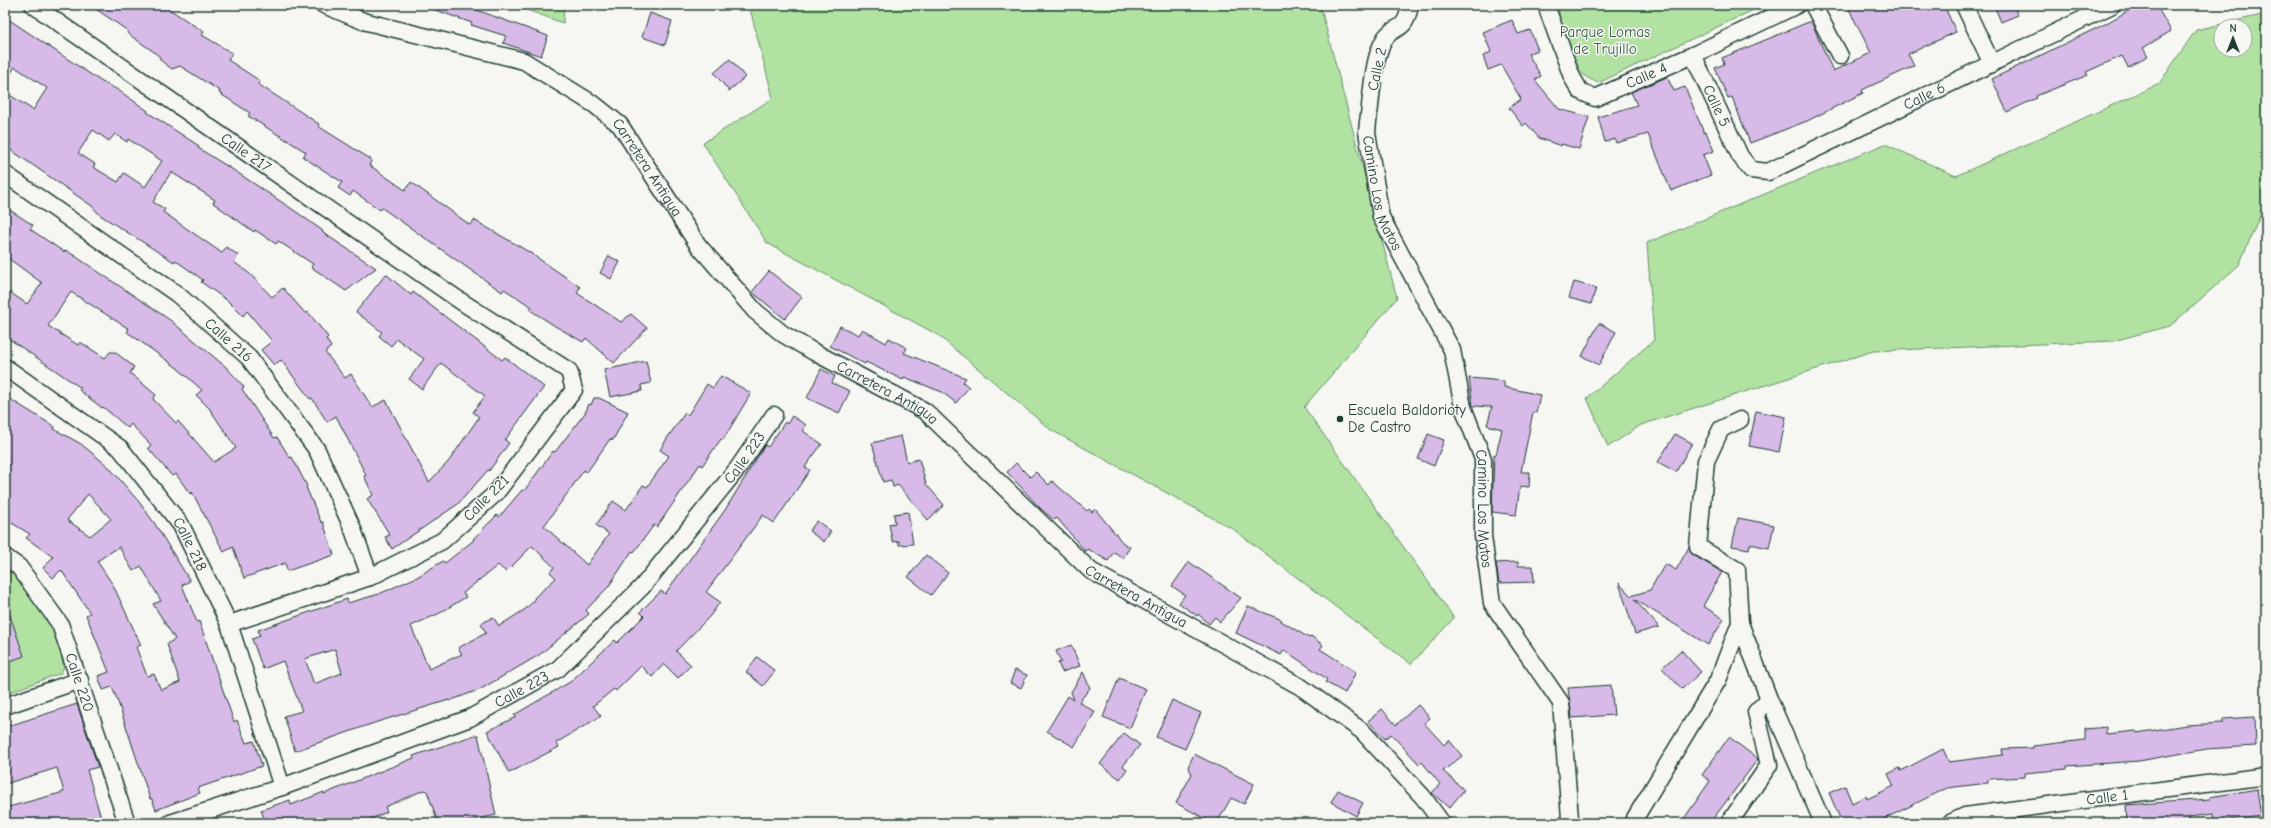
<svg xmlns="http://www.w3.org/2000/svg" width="2271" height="828" viewBox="0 0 2271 828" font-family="'Comic Neue',sans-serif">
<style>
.green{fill:#b1e2a2;stroke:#68906b;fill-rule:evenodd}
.building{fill:#d7bae8;stroke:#1f3d34;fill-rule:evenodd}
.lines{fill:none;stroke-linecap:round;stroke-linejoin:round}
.minor-casing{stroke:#1f3d34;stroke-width:19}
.minor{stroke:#f6f6f2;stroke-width:16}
.poi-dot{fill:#1f3d34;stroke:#f6f6f2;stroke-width:1.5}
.labels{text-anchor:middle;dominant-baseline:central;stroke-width:3;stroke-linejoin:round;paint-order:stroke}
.park-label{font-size:15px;fill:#3c5e4a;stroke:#f6f6f2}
.street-label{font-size:15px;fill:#1f3d34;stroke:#f6f6f2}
.poi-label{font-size:15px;fill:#1f3d34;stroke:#f6f6f2;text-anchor:start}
</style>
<rect width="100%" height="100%" fill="#f6f6f2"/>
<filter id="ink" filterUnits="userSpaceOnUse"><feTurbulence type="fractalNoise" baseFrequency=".025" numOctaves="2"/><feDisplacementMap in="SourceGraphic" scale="8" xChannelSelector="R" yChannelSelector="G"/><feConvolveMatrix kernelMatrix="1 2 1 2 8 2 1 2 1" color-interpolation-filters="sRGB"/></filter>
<g filter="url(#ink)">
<!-- green -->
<g class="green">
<polygon points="513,5 564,5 563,23"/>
<polygon points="749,5 1320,5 1397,298 1304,407 1454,618 1411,664 1233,529 1051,430 938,335 767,243 703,143 773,98"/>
<path d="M1559,5H1764L1598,83C1594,81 1588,79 1584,75C1572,64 1557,22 1559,5Z"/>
<path d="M2266,14V202L2239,265L2170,326L2113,341L1873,351L1641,425L1608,447L1587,398L1654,340L1647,243L1885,144L1956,176L2159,84L2196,30ZM2221,26H2245V50H2221Z"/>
<polygon points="5,566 13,571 53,625 64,667 61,673 5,694"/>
</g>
<!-- building -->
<g class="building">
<polygon points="90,5 163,5 204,32 202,35 232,53 228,60 260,81 258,84 319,124 318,126 372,160 369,165 405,190 411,182 470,225 474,220 529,252 580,287 577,293 621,322 631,314 647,328 614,363 586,338 583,342 555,326 530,310 532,307 504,289 502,292 382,208 380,210 353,191 350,196 338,188 342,182 303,157 306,152 248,116 250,113 219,93 220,91 180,66 172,69 160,60 160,57 154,52 127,33 128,31"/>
<polygon points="428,5 463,5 548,36 541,56 503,43 506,36 471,25 472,23 427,7"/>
<polygon points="1847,5 1944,5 1956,32 1908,54 1914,66 1862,90 1863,93 1807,121 1750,143 1732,97 1728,98 1715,68 1724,64 1722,58 1811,21 1833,71 1871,53"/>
<polygon points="1994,5 2013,5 2018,15 2001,22"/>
<polygon points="2138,5 2156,5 2171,31 2143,48 2148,57 2128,67 2122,56 2086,72 2088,75 2036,96 2037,98 2007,112 1992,79 2105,24"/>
<polygon points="650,13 672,21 665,45 642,37"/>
<path d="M5,17L102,82L118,90L148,111L147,112L199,146L198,148L235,171L298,213L323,231L322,232L376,268L346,291L311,267L313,264L278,241L276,244L255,230L254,232L213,203L215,200L171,172L153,202L165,209L163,212L222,253L226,247L238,255L234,262L250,274L272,297L283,288L306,314L308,312L328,337L326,339L331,347L325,352L345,378L351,374L372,407L386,400L429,482L449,461L479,417L473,412L485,396L441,363L422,389L409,379L424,359L397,339L391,346L379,336L382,332L356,312L386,274L411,295L413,292L502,360L505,357L544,387L505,440L509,443L489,471L488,470L458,504L392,549L385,537L390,535L367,499L373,495L364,476L366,475L336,416L327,422L312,398L310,399L281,360L274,365L261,350L272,341L247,311L243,316L228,301L201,282L203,280L175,260L174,262L100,215L92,206L8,148L11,143L5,139V92L33,110L47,88L15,67L5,82ZM93,130L109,141L115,134L127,142L128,139L162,161L145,187L124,173L118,182L93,167L95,164L78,153Z"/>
<polygon points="1512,20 1518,34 1530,30 1538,50 1528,54 1541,76 1535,80 1559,109 1589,117 1579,149 1561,144 1561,146 1539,138 1526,123 1523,126 1509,108 1521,99 1501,65 1488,70 1483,56 1491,52 1483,32"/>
<polygon points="730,59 745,77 729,91 714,73"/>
<polygon points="1667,77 1674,91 1685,87 1704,133 1706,132 1714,151 1703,155 1711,175 1671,191 1648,134 1616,143 1615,139 1605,142 1598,117 1637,105 1631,92"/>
<path d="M5,207L33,225L30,229L64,252L66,250L170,320L227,368L244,387L242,389L274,438L277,437L290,458L292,457L307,486L306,487L321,522H323L334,555L287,571L285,563L244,578L233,547L224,552L192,492L190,494L176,474L172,476L148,448L151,445L131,424L128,428L103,407L102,408L79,390L81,388L5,336V289L27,304L42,283L5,256ZM71,292L129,329L127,332L176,367L202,390L196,395L209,408L236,448L214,462L178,421L176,423L153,399L156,395L130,373L134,367L115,352H110L105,358L80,342L78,345L48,326Z"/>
<polygon points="609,256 620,262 611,279 600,273"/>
<polygon points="769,271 802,297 785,319 752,292"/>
<polygon points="1574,282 1596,288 1591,304 1569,298"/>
<polygon points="1599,323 1616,332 1599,365 1582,356"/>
<polygon points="840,326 858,335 862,329 886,343 889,338 907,348 904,353 966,378 963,382 969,387 956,403 942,392 904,377 903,380 866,362 865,364 830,346"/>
<polygon points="646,361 651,383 641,385 642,391 610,397 604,370"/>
<polygon points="821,369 835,376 832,383 850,391 839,413 807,398"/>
<path d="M721,376L751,393L723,440L721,439L702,466L700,464L657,527L654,525L634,552L632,551L609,586L586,610L589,614L539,655L481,689L449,701V700L374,723L295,751L284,716L302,711L283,661L263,669L252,639L260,636L258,630L347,599L348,603L379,594L417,577L443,561L445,563L474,540L473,539L497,515L499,517L522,490L524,491L553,451L555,452L585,413L589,404L591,405L594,398H599L628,412L613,440L610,439L587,472L584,470L544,526L587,565L609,534L596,525L613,501L626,510L643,485L647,487L669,456L660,450L668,437L685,413L688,415L707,384L713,388ZM532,546L554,567L550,572L556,578L534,598L535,600L524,610L499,626L493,617L481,624L486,633L458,648L462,654L429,669L411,626L440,613L466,597L463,593L498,565L506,572ZM335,649L342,673L314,684L305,659Z"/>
<polygon points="1469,378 1504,381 1504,387 1540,395 1536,413 1533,412 1521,472 1530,472 1529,487 1520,486 1516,515 1492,512 1494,454 1496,455 1502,429 1487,425 1492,407 1473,406"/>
<path d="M5,396L55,427L54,429L81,444L109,467L139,502L155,524L190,581L182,585L197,622L199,621L234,722L237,720L246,743L254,741L262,766L198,788L200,793L156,810L152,799H150L118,702L112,687L103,690L98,676L109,672L86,615L90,613L61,570L53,578L43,568L53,557L26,538L30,534L5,519ZM88,494L111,519L90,536L67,520ZM119,547L133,571L141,566L161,601L153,604L175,639L167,644L180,682L161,690L154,674L147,676L136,647L141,645L113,585L97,561Z"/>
<polygon points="1756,411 1786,417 1779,452 1749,446"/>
<polygon points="792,416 806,425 803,431 822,444 805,467 810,470 774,523 763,515 706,592 720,602 710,616 676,651 691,665 678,678 664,664 652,677 641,666 616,691 614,689 593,706 601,716 556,743 559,747 509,773 487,731 516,717 514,715 570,682 615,640 617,643 644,616 640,612 661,591 665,594 725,510 765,445 768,447 785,422 787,424"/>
<polygon points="1428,434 1444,440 1434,466 1418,459"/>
<polygon points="1675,434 1692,443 1676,472 1658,462"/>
<polygon points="901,436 907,462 919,459 926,484 944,505 928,520 898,485 893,487 891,480 883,482 872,443"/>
<polygon points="1016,463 1030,477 1036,472 1049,485 1052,481 1087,511 1089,509 1092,512 1095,509 1123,543 1130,547 1123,558 1114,552 1108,561 1088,549 1085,551 1057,518 1054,520 1040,508 1007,472"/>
<polygon points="908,512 913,544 899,545 899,541 893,542 892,539 889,524 895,523 894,514"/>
<polygon points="1738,518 1774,525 1769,548 1750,544 1749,549 1732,546"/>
<polygon points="817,521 831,531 824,542 809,531"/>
<polygon points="1689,547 1693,555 1722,572 1703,606 1724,619 1708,645 1634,599 1659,627 1635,634 1619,583 1631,596 1650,590 1665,564 1676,570"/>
<polygon points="926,555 948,573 931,595 908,577"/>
<polygon points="1189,562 1241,598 1220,622 1215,617 1209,624 1198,614 1197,616 1179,603 1185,595 1172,586"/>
<polygon points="1518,562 1518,566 1533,566 1534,582 1499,583 1496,563"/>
<polygon points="1248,606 1282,620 1281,621 1309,638 1311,636 1323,645 1320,649 1356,672 1345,693 1325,682 1327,679 1284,650 1281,655 1236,633"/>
<polygon points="5,607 7,607 24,656 5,663"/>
<polygon points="1071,645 1080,666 1062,672 1058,663 1061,662 1056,651"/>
<polygon points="1681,650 1701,672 1682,689 1662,668"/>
<polygon points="757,657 775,671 763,686 746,672"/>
<polygon points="1015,670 1027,675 1021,688 1010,683"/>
<polygon points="1083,672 1090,688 1079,702 1095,712 1074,747 1047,731 1068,696 1074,700 1071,692"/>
<polygon points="1119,678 1146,689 1130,728 1103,717"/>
<polygon points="1611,685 1614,715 1572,718 1568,688"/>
<polygon points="1172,700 1201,713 1185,749 1156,737"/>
<polygon points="77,704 98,767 87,770 101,818 83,823 5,823 5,808 64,792 57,768 5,784 5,727"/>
<polygon points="1418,705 1430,718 1424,723 1444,745 1449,740 1462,756 1443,771 1464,790 1449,808 1432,793 1440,784 1422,762 1419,764 1391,734 1385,739 1368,721 1382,709 1396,725"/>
<polygon points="2255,717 2256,746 2206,749 2139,761 2067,766 2067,769 2025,773 2025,777 1988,779 1988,783 1947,788 1876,823 1842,823 1829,793 1845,786 1852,803 1866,796 1867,799 1894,786 1888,774 1900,768 1901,771 1943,749 1949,762 2003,755 2002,749 2033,748 2033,746 2085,740 2085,729 2106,727 2106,734 2136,731 2137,733 2186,725 2223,723 2223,719"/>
<polygon points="1124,733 1140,745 1123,766 1127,769 1120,779 1100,764"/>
<polygon points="475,735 478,735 496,815 461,823 438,823 427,791 424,790 385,807 387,812 368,820 369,823 266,823 261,810 290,800 291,805 324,792 324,794 414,758 413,756"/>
<polygon points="1729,737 1758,759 1710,823 1681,823 1710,781 1702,775"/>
<polygon points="1194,754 1254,784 1244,804 1231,798 1217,823 1213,823 1176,803 1192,774 1188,767"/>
<polygon points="2257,789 2261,816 2214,822 2213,814 2189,817 2190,823 2127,823 2126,805 2210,799 2210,797"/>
<polygon points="1338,790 1363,803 1356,816 1331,802"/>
</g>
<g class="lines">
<defs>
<g id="minor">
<path id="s1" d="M33,5L459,300L569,371L574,390L496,493L442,541L370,577L229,624"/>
<path id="s2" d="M324,5L363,21L524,61L595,105L620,125L698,245L755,311L783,334L814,352L925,411L1091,571L1301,687L1362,731L1423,797L1442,823"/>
<path id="s3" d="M1410,5C1405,36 1393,23 1384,40C1372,61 1372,97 1368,122L1367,132L1381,217L1452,350L1463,407L1483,459V536L1492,603L1561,703L1570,818L1572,823"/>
<path id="s4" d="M1549,5L1548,11L1572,77L1580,91L1595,98L1693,55L1797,5"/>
<polyline points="1813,5 1840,56"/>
<polyline points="1964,5 1992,64"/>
<path id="s5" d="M1693,55L1740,156L1751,170L1768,172L2112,5"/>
<path id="s6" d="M5,174L177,294L249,358L317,450L352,527L370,577"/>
<path id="s7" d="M5,367L120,448L181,525L229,624L282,787"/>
<path id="s8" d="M5,557L19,567L60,624L127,823"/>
<polyline points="1740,623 1769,699 1823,823"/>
<polyline points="5,706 80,680"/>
<path id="s9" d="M170,823L282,787L470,718L558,669L642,587L738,468L774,415"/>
<polyline points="1632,823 1718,680 1740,623 1737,570 1698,547 1706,461 1721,429 1740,420"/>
<polyline points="1729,823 1769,765 1756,712 1769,699"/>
<path id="s10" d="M1950,823L1965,816L2266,776"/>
</g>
</defs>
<!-- minor casing -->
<use href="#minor" class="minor-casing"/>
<!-- minor -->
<use href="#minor" class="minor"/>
</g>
</g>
<!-- markers -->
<circle class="poi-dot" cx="1340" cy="419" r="4"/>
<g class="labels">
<!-- park labels -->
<g class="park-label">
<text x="1605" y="32">Parque Lomas<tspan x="1605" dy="17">de Trujillo</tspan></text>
</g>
<!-- street labels -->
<g class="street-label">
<text transform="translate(1377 69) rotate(-78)">Calle 2</text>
<text stroke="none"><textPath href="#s4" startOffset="165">Calle 4</textPath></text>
<text stroke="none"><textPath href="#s5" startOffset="320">Calle 6</textPath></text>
<text stroke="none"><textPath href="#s5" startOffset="56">Calle 5</textPath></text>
<text stroke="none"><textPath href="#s1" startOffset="259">Calle 217</textPath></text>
<text stroke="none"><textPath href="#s2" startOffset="374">Carretera Antigua</textPath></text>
<text stroke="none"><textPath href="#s3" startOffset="203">Camino Los Matos</textPath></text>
<text stroke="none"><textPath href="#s6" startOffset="279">Calle 216</textPath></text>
<text stroke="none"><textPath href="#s2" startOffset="710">Carretera Antigua</textPath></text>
<text stroke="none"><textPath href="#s9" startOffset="701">Calle 223</textPath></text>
<text transform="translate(486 498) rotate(-45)">Calle 221</text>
<text stroke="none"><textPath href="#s3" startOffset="540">Camino Los Matos</textPath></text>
<text stroke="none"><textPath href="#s7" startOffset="260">Calle 218</textPath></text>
<text stroke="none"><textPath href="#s2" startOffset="1034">Carretera Antigua</textPath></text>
<text stroke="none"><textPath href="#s8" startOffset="149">Calle 220</textPath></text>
<text stroke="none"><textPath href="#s9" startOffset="377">Calle 223</textPath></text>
<text stroke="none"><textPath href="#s10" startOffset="160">Calle 1</textPath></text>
</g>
<!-- poi labels -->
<g class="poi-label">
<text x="1348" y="410">Escuela Baldorioty<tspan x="1348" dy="17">De Castro</tspan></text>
</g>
</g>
<!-- margin -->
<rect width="2271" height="828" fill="none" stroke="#f6f6f2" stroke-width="20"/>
<rect x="10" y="10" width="2251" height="808" fill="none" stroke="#1f3d34" stroke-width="1.5" filter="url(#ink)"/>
<!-- north arrow -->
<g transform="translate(2233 38)"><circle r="19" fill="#f6f6f2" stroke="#a0aca6"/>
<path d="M0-3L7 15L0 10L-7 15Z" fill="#1f3d34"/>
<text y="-6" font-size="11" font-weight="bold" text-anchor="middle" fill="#1f3d34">N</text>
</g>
</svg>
